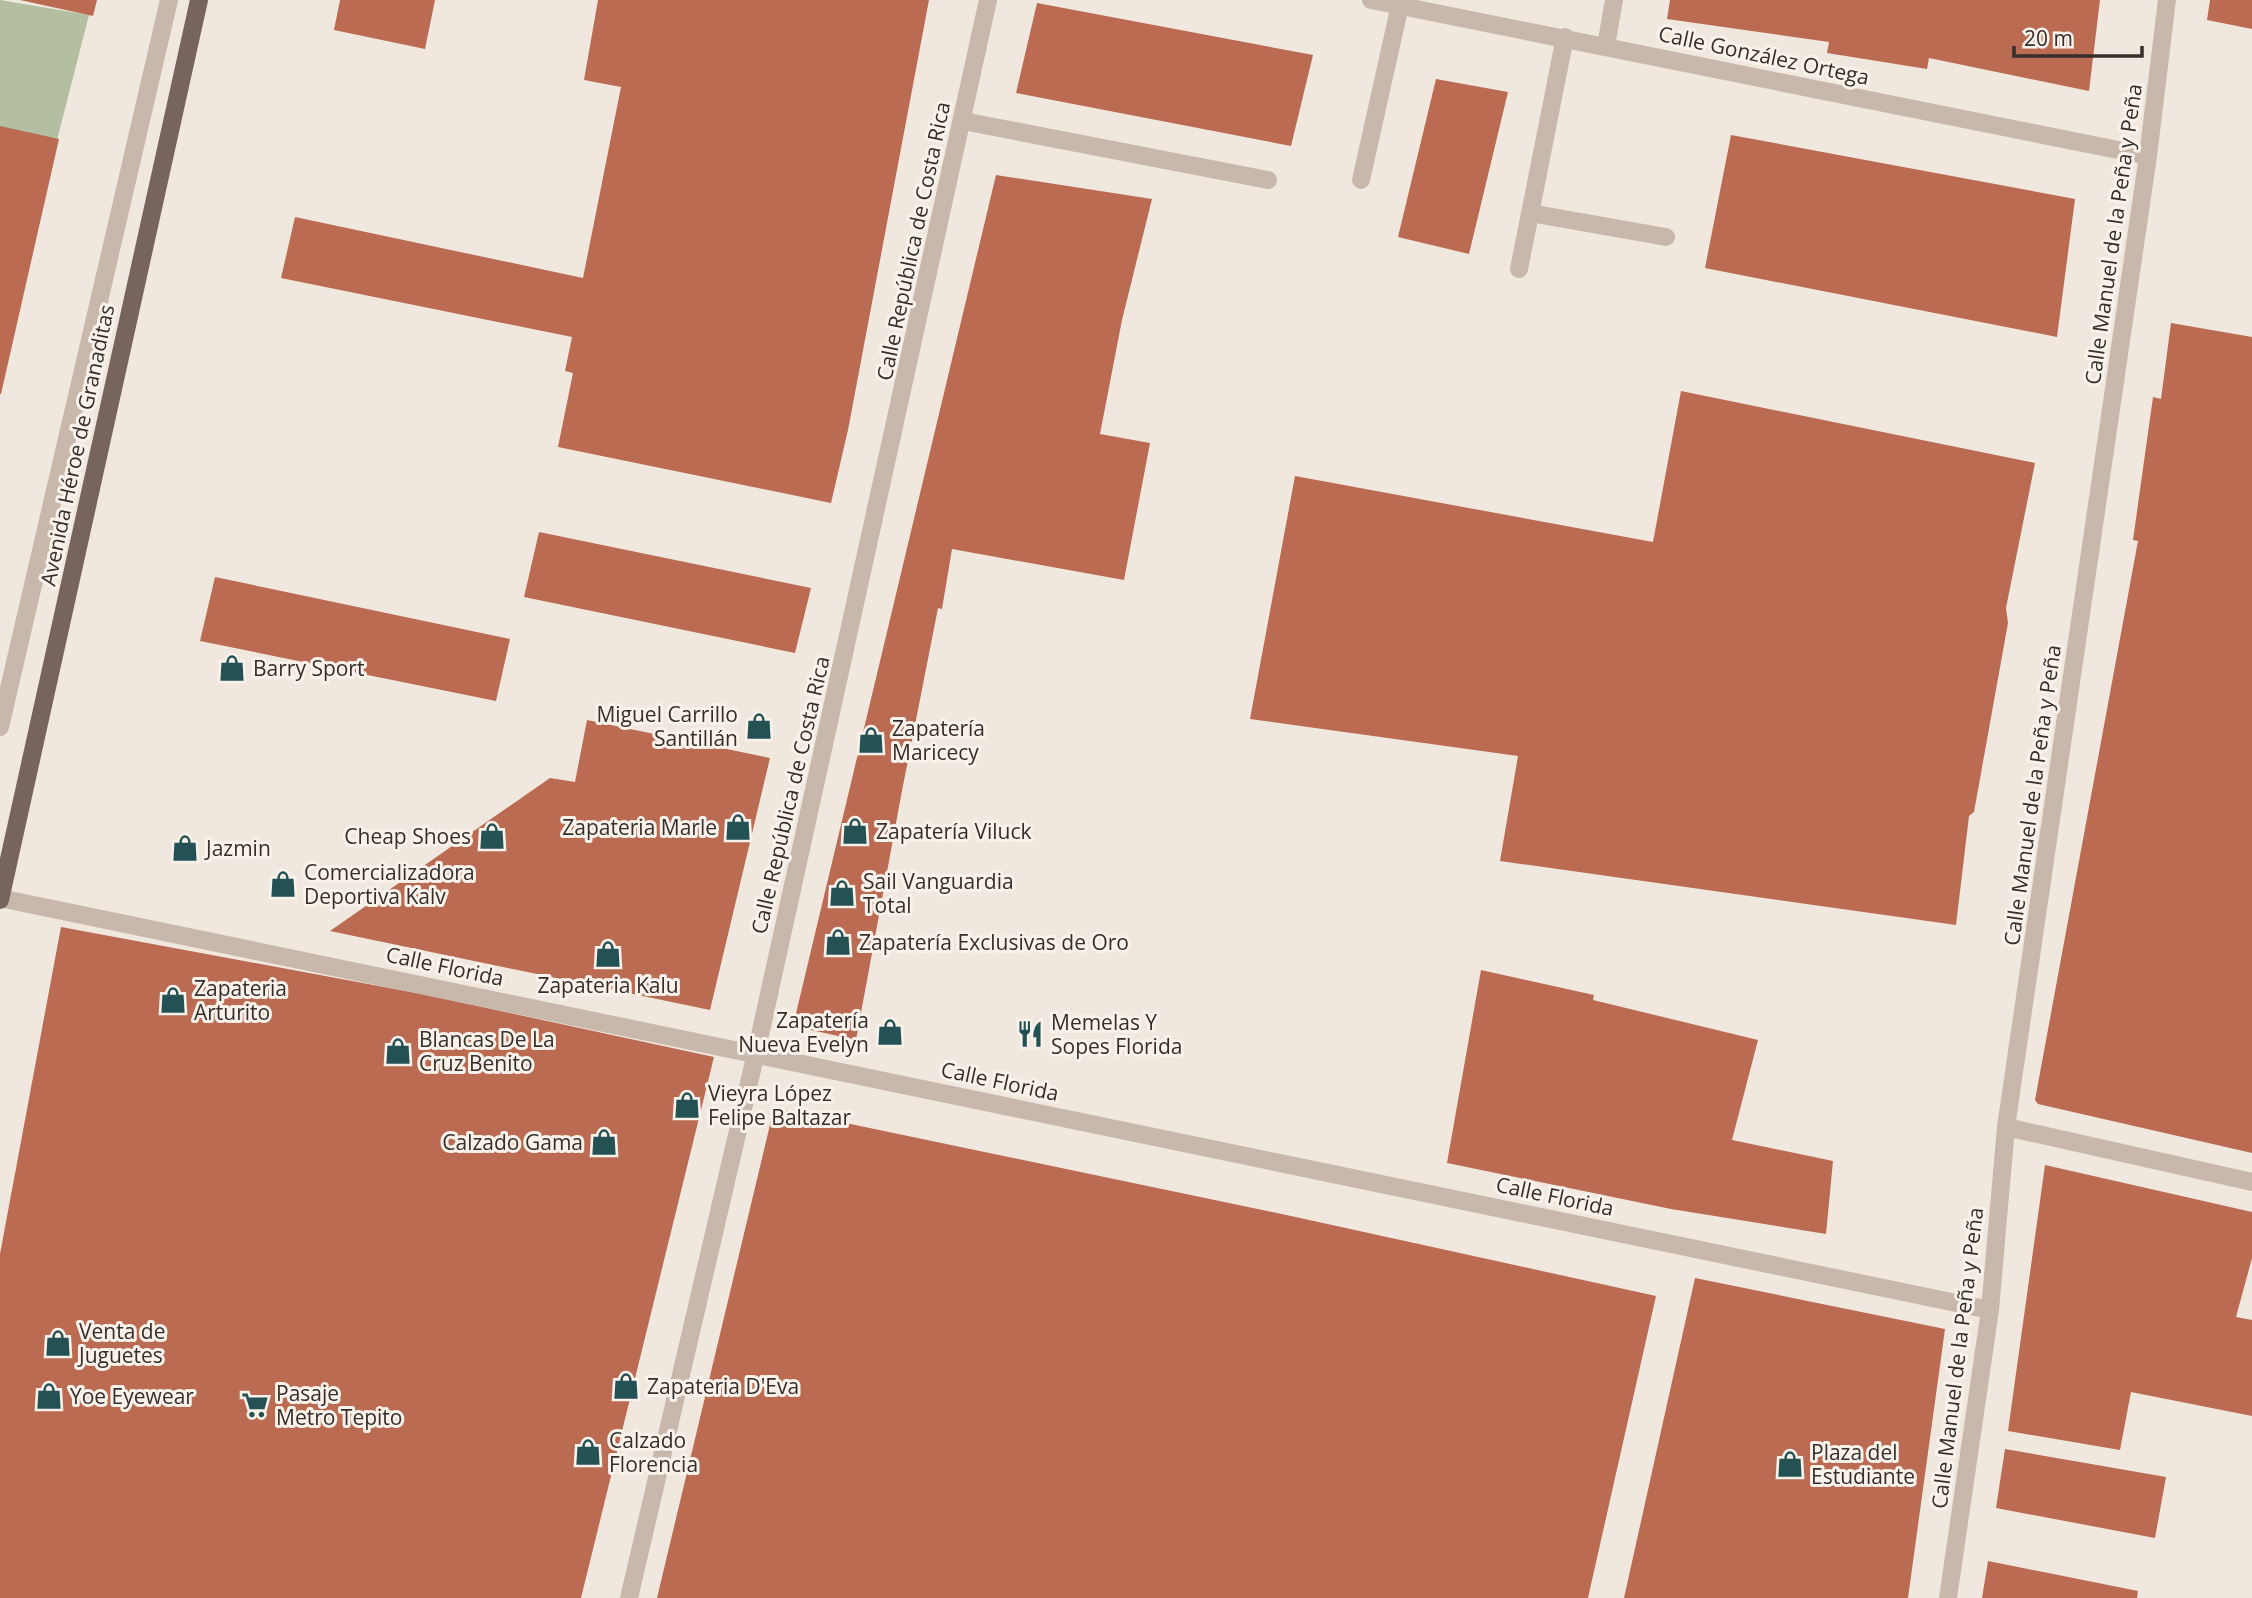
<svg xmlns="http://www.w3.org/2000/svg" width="2252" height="1598" viewBox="0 0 2252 1598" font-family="'Open Sans',sans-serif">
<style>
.green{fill:#b4bea0}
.building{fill:#bb6b52}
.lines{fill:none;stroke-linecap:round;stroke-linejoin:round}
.lane{stroke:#c8b8ac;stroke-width:18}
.street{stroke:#c8b8ac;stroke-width:18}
.primary{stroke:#77655d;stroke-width:18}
.labels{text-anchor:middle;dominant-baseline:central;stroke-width:6;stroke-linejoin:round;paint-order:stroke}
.street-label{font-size:21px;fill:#362e2a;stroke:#f8f2eb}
.poi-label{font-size:21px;fill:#362e2a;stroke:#f8f2eb;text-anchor:start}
</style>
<rect width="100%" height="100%" fill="#f0e8df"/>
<!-- green -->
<polygon class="green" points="0,0 89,15 33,234 0,228"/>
<!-- building -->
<g class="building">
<polygon points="20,0 97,0 93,16"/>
<polygon points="340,0 435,0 425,49 334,30"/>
<polygon points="598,0 929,0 848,430 831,503 558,447 573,373 565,371 572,337 281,278 295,217 583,278 621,87 584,80"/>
<polygon points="1670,0 2100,0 2089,91 1929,58 1927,69 1827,53 1829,42 1667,19"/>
<polygon points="2210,0 2252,0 2252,29 2207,20"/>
<polygon points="1037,3 1313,55 1291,146 1016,93"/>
<polygon points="1436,79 1508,92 1469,254 1398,237"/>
<polygon points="0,126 59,139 1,394 0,394"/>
<polygon points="1731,135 2075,199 2057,337 1705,268"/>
<polygon points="996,175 1152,199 1122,320 1100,434 1150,443 1124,580 952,549 942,609 938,608 901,796 856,1040 793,1026"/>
<polygon points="2171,323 2252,337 2252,1153 2038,1104 2035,1100 2138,541 2133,540 2153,397 2161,399"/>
<polygon points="1681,391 2035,463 2006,608 2008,623 1974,812 1969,816 1956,925 1500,861 1518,756 1250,719 1295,476 1653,542"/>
<polygon points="539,532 811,588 795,653 524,597"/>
<polygon points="215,577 510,639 496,701 200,641"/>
<polygon points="587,720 770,758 710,1010 330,931 550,778 575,782"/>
<polygon points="61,927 422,994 714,1057 581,1598 0,1598 0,1254"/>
<polygon points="1481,970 1594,995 1593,1000 1758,1040 1732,1140 1833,1161 1826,1234 1671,1209 1447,1163"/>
<polygon points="774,1108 1291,1216 1656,1296 1588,1598 657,1598"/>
<polygon points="2045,1165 2252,1212 2252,1258 2236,1317 2252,1320 2252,1416 2131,1392 2120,1450 2008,1431"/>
<polygon points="1695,1278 1945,1329 1908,1598 1624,1598"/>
<polygon points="2005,1449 2166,1477 2155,1538 1996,1508"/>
<polygon points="1988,1561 2138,1591 2137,1598 1982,1598"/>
</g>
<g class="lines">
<!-- lane -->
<g class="lane">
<polyline points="963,121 1268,180"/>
<polyline points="1361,180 1400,5"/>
<polyline points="1530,213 1666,237"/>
<polyline points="1519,269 1565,37"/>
<polyline points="0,727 169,0"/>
</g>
<!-- street -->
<g class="street">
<polyline points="1371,0 2148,156"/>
<polyline points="1606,46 1614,0"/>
<polyline points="0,898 1990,1310"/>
<polyline points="2006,1127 2252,1182"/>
<polyline points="629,1598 756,1053 988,0"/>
<polyline points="1948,1598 1990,1310 2006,1127 2148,156 2167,0"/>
</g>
<!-- primary -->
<polyline class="primary" points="0,900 199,0"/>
</g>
<!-- icons -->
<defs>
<symbol id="shop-bare" viewBox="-9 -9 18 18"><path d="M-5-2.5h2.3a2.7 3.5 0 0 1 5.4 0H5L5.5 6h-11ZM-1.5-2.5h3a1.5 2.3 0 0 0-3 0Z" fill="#235154" stroke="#f8f2eb" stroke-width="2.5" paint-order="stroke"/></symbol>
<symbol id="restaurant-bare" viewBox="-9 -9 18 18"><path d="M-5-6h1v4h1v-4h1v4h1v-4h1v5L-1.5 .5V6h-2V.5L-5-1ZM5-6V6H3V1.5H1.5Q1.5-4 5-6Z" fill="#235154" stroke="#f8f2eb" stroke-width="2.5" paint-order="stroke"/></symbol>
<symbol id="supermarket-bare" viewBox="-9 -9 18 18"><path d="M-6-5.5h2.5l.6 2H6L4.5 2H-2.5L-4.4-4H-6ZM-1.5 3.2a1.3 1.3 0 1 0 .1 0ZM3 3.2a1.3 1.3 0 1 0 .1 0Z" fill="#235154" stroke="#f8f2eb" stroke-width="2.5" paint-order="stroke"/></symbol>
</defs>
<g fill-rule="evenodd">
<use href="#shop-bare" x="213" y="649" width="38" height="38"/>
<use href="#shop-bare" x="740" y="707" width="38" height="38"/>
<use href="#shop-bare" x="852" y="721" width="38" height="38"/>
<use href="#shop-bare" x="719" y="808" width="38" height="38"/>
<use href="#shop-bare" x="836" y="812" width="38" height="38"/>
<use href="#shop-bare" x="473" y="817" width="38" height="38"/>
<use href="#shop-bare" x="166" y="829" width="38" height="38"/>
<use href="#shop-bare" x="264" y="865" width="38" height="38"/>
<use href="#shop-bare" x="823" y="874" width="38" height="38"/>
<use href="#shop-bare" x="819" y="923" width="38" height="38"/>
<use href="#shop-bare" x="589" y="935" width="38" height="38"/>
<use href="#shop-bare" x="154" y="981" width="38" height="38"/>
<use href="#shop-bare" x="871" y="1013" width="38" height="38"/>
<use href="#restaurant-bare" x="1011" y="1015" width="38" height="38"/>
<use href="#shop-bare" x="379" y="1032" width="38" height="38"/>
<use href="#shop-bare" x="668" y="1086" width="38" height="38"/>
<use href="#shop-bare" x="585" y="1123" width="38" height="38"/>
<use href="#shop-bare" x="39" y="1324" width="38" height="38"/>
<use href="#shop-bare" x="607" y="1367" width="38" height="38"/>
<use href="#shop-bare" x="30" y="1377" width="38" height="38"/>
<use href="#supermarket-bare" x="236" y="1386" width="38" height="38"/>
<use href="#shop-bare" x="569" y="1433" width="38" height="38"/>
<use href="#shop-bare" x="1771" y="1445" width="38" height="38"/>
</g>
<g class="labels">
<!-- street labels -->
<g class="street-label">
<text transform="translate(1764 55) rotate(12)">Calle González Ortega</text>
<text transform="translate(2113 234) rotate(-82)">Calle Manuel de la Peña y Peña</text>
<text transform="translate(913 241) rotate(-78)">Calle República de Costa Rica</text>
<text transform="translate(77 445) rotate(-78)">Avenida Héroe de Granaditas</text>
<text transform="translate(790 795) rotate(-77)">Calle República de Costa Rica</text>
<text transform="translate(2032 795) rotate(-82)">Calle Manuel de la Peña y Peña</text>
<text transform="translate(445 966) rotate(12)">Calle Florida</text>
<text transform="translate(1000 1081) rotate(12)">Calle Florida</text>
<text transform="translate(1555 1196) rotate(12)">Calle Florida</text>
<text transform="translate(1957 1358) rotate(-83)">Calle Manuel de la Peña y Peña</text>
</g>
<!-- poi labels -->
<g class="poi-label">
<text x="253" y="668">Barry Sport</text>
<text x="738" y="714" text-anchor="end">Miguel Carrillo<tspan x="738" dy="24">Santillán</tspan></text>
<text x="892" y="728">Zapatería<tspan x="892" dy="24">Maricecy</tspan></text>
<text x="717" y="827" text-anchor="end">Zapateria Marle</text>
<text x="876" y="831">Zapatería Viluck</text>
<text x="471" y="836" text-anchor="end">Cheap Shoes</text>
<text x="206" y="848">Jazmin</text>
<text x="304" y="872">Comercializadora<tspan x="304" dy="24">Deportiva Kalv</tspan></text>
<text x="863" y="881">Sail Vanguardia<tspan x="863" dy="24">Total</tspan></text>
<text x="859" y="942">Zapatería Exclusivas de Oro</text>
<text x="608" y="985" text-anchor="middle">Zapateria Kalu</text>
<text x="194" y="988">Zapateria<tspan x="194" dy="24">Arturito</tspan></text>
<text x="869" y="1020" text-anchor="end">Zapatería<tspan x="869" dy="24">Nueva Evelyn</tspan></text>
<text x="1051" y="1022">Memelas Y<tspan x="1051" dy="24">Sopes Florida</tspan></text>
<text x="419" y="1039">Blancas De La<tspan x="419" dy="24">Cruz Benito</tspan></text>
<text x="708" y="1093">Vieyra López<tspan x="708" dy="24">Felipe Baltazar</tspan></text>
<text x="583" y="1142" text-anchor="end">Calzado Gama</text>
<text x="79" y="1331">Venta de<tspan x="79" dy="24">Juguetes</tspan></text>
<text x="647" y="1386">Zapateria D'Eva</text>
<text x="276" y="1393">Pasaje<tspan x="276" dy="24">Metro Tepito</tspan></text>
<text x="70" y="1396">Yoe Eyewear</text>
<text x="609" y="1440">Calzado<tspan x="609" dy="24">Florencia</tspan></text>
<text x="1811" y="1452">Plaza del<tspan x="1811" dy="24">Estudiante</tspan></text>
</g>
</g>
<!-- scale -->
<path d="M2014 46v10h128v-10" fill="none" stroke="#362e2a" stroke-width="3.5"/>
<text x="2024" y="46" font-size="21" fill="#362e2a" stroke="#f8f2eb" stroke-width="5" paint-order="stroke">20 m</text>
</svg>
